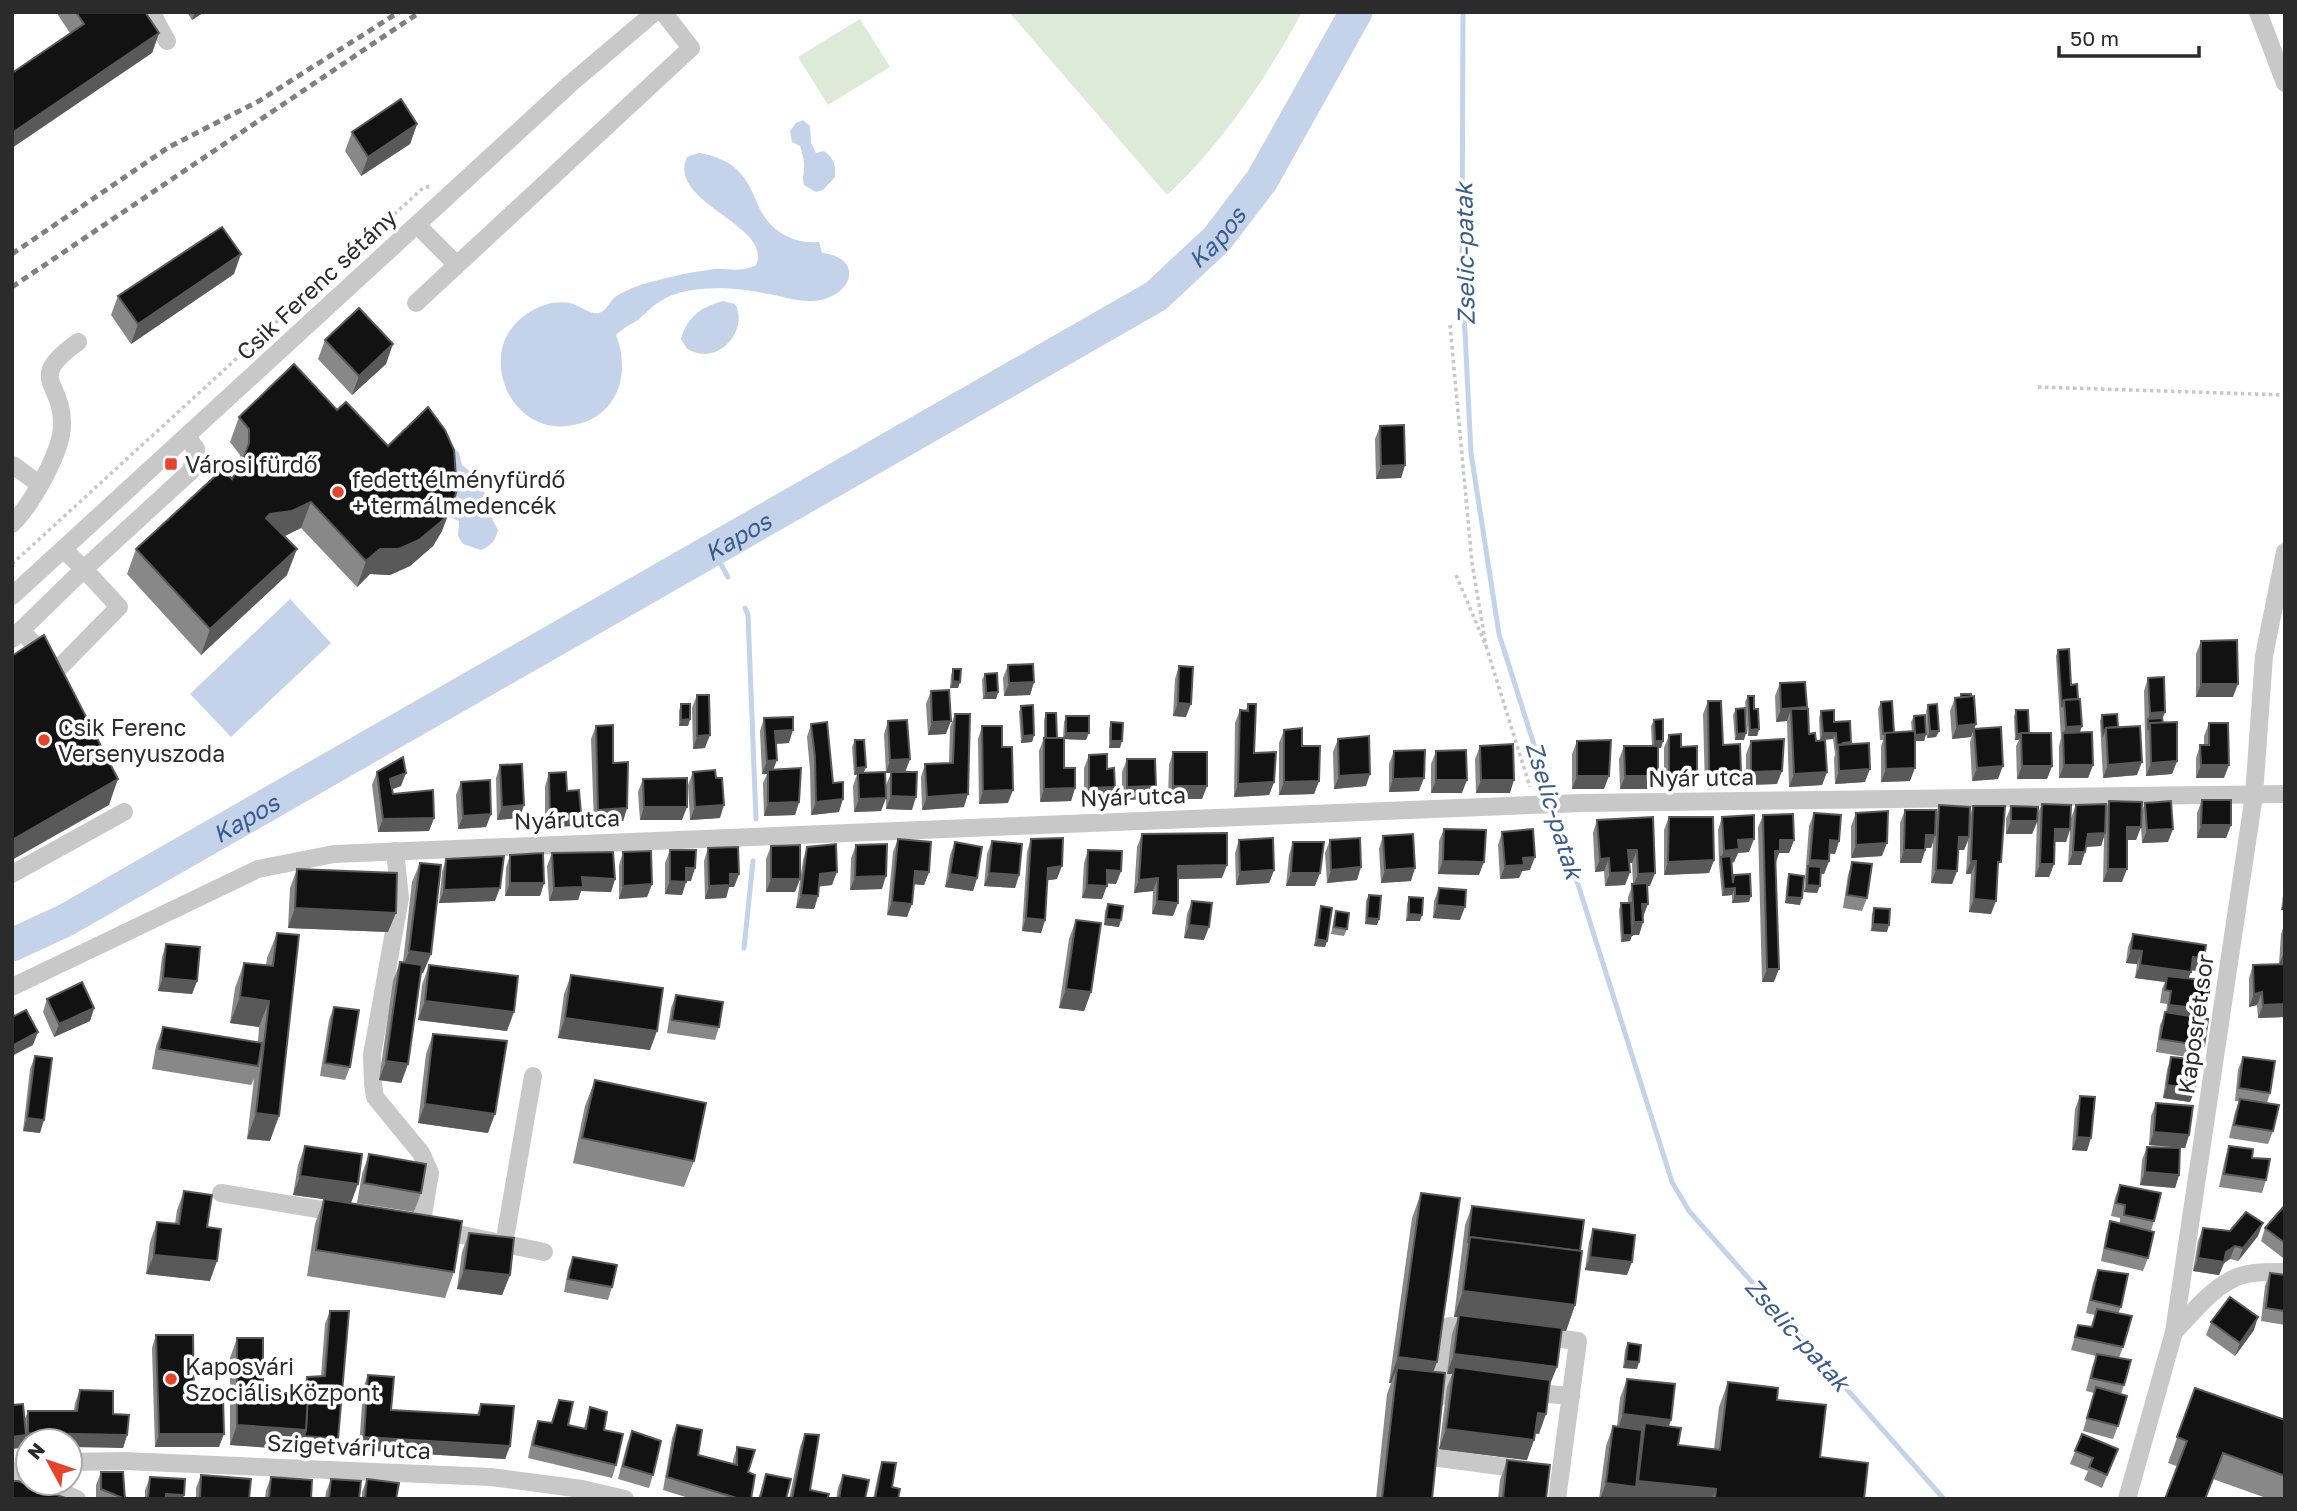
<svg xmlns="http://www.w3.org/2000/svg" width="2297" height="1511" viewBox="0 0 2297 1511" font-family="'Golos Text',sans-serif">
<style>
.green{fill:#deead8}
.water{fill:#c4d3ea}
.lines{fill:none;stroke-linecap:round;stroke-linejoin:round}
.stream{stroke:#c4d3ea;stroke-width:5}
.river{stroke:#c4d3ea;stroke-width:33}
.path{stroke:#c8c8c8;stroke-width:3.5;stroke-dasharray:3.5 3.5;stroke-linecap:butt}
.minor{stroke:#c8c8c8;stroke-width:18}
.rail{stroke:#808080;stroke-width:5;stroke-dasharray:7 5;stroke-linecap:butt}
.wall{fill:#888}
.shaded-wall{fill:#595959}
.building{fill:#121212;stroke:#595959;stroke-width:2}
.poi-dot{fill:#e6432a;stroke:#fff;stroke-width:2.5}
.labels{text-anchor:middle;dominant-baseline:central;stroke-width:7;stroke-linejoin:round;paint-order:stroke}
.street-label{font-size:23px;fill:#2b2b2b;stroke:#fff}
.poi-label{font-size:23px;fill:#2b2b2b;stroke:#fff;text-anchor:start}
.water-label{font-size:24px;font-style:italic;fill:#3a5c8d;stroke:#fff}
</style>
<rect width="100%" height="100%" fill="#fff"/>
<!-- green -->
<g class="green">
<path d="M1009,12H1302C1268,76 1220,146 1167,195Z"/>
<polygon points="860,19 890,67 828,105 798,57"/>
</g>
<!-- water -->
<g class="water">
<path d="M803,120L810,126L811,143L816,153L824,151C834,158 836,165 835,177L823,190L816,192L804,185C802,177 804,175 804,168C805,161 802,152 800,146L792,142L790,131L796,123Z"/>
<path d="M699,153C714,155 732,162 742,175C753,188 756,206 766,219C779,236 799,244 819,242L822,253C861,257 856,291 821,300C802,304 783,296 763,293C732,287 686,284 659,302C651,307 645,314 638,320C630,325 623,328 616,335C632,376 616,421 567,426C523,431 492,386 503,345C511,319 542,298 570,303C578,305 591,315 599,313C608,310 610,299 618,295C636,284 663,279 684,274C694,272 705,270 715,269C729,269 745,272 756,265C774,225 666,203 687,157Z"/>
<path d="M723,301L735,304C747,325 728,354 704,354C698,354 692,351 687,349L681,339C687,317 701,307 723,301Z"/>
<path d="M451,445L459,453L462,465L481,481L488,505L494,509L490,515L498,530C495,541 492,545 481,550L463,544L458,536L459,521L447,516L448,507L457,510L461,504L452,497L454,485L458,482L456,471L450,464Z"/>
<polygon points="290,599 331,643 231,737 190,694"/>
</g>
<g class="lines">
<!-- stream -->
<g class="stream">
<polyline points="1463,12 1462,272 1471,453 1499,634 1672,1182 1689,1211 1944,1499"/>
<polyline points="713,550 728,577"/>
<polyline points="745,608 748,615 756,819"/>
<polyline points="744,948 753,861"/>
</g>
<!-- river -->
<path class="river" id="s1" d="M12,945L66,920L1156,296L1217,239L1262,180L1356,12"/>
<!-- path -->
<g class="path">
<polyline points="1450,325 1472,563 1486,646"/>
<polyline points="2038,387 2285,395"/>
<polyline points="12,564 423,188 431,186"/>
<polyline points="1456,575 1486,646 1530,787"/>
</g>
<!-- minor -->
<g class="minor">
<polyline points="151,12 167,41"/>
<polyline points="2258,12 2285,83"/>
<polyline points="417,225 457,265"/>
<polyline points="416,303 691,48 663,12"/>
<polyline points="13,465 39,484"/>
<path d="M12,524C31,505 62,452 62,425C63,380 25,380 78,342"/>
<polyline points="63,549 84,569 191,471 196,449 187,437"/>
<polyline points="12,596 570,84 655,12"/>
<polyline points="12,639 84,569 119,607 57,670 22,631"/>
<polyline points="395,851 400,898 372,1055 373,1084 375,1097 421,1153 430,1173 421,1227 410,1225"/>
<polyline points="12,874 124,812"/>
<polyline points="12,987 258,869 334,854 1581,803 2285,794"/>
<polyline points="221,1193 341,1213"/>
<polyline points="438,1230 544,1252"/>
<polyline points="504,1244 533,1076"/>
<path d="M2174,1332C2191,1315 2209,1291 2231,1280C2246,1271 2268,1272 2285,1272"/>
<polyline points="1538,1336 1578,1341 1557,1499"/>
<polyline points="1526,1392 1571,1396"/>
<polyline points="1439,1397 1449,1326 1476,1329"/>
<polyline points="1432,1457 1528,1470"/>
<polyline points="70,1462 124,1461 491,1477 582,1489 625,1499"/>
<polyline points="12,1471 28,1478"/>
<polyline points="40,1483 77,1499"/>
<polyline points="2127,1499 2174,1332 2254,795 2264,656 2285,552"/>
</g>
<!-- rail -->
<g class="rail">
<polyline points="12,254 169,147 259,101 399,12"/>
<polyline points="12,287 420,12"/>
</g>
</g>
<!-- wall -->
<g class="wall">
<polygon points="56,12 145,12 159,33 152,53 70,33"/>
<polygon points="187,12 204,12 192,20"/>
<polygon points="417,124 410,144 361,176 345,151 352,132"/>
<polygon points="234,274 131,344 111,315 118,296"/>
<polygon points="325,340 386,364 352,395 318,359"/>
<polygon points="239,417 442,531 433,546 410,566 390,575 370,574 357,587 301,528 284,536 287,575 201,655 127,574 136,549 232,479 239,467 240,455 230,442"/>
<polygon points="1380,426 1405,465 1401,478 1376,479 1375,439"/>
<polygon points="2201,641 2233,697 2196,697 2196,654"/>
<polygon points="2058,650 2071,685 2078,699 2082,726 2080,732 2093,765 2088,778 2059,778 2059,746 2061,738 2056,656"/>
<polygon points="1008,665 1034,682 1030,695 1004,696 1003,678"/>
<polygon points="1179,666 1186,717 1173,716 1175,679"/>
<polygon points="953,669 960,682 958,688 950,688 951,675"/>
<polygon points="985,674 998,692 996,699 983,699 982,680"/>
<polygon points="2148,678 2165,712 2162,718 2163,723 2177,761 2172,774 2146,776 2144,691"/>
<polygon points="1780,683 1806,709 1809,734 1816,741 1827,772 1822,785 1789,787 1787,721 1776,722 1775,696"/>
<polygon points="931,691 946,734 928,735 926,704"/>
<polygon points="1961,694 1976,724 1971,737 1952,739 1950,711 1955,698 1960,697"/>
<polygon points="697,695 705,748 693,749 692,708"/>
<polygon points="1748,696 1754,709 1759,729 1757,736 1748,736 1745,702"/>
<polygon points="1708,701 1723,745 1736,787 1705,787 1703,714"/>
<polygon points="1881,702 1894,733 1912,732 1911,722 1914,716 1926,734 1924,741 1915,741 1910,781 1881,782 1881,746 1883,740 1880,740 1878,709"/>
<polygon points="681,704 690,719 688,726 679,726 679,711"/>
<polygon points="1248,704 1254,753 1274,782 1269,795 1234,797 1235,723 1240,710 1246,710"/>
<polygon points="1928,705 1939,731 1936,737 1927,738 1926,711"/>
<polygon points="1021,706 1034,735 1032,742 1021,743 1019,712"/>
<polygon points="1736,709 1744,740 1735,740 1733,715"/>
<polygon points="2016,710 2029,733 2052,766 2047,779 2017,779 2016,746 2019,740 2015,740 2014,717"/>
<polygon points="1821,711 1834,722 1851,744 1865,782 1835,784 1834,758 1835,754 1833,739 1820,740 1819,718"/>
<polygon points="1046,713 1057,738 1063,738 1064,722 1066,716 1086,740 1064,739 1064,768 1075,788 1071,801 1040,802 1039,751 1044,738 1044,720"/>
<polygon points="955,714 964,807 922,810 921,777 925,764 949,763 950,727"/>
<polygon points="2102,715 2118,727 2137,775 2103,778 2100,721"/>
<polygon points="764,718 789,743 776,744 773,770 799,802 795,815 764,816 763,783 767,774 762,774 760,731"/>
<polygon points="1654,720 1663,741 1661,748 1658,748 1653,789 1620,789 1619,759 1624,746 1652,746 1651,726"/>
<polygon points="888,721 910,759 905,772 912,810 886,809 886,785 891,773 886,773 884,734"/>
<polygon points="1111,722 1120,748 1109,748 1109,729"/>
<polygon points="2209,723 2224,778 2196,778 2196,758 2200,745 2204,745 2204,736"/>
<polygon points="811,724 833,783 839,812 811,815 810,770 807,737"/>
<polygon points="596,726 613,763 627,808 623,821 594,823 591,739"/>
<polygon points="982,726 1002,747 1008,803 979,804 978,739"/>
<polygon points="1974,729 1998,779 1972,781 1970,742"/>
<polygon points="1284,730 1319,781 1314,794 1279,795 1279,743"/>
<polygon points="1669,735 1681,747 1697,772 1692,785 1664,787 1664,748"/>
<polygon points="1338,739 1366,786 1334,789 1333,752"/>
<polygon points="855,740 866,767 863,773 886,798 881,811 854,812 853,786 857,774 854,775 852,747"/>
<polygon points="1577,741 1604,789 1572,789 1572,754"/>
<polygon points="1751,741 1777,784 1746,785 1746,754"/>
<polygon points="1480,746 1510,793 1476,793 1475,759"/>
<polygon points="1394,751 1419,791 1389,792 1389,764"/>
<polygon points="1436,751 1462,793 1431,793 1431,764"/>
<polygon points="1173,752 1207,786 1202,799 1168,799 1169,765"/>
<polygon points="1089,755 1107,769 1110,800 1084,801 1084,768"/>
<polygon points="1127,759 1156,786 1151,799 1122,800 1122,772"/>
<polygon points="500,765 520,818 497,820 496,778"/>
<polygon points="377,772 401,786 392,789 393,794 434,818 429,831 378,832 372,785"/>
<polygon points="693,772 716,778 720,818 690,820 688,785"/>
<polygon points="549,773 567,791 581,813 576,826 545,827 545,786"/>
<polygon points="643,779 682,820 640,820 638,792"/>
<polygon points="461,782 491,814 486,827 458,829 456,795"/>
<polygon points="2202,800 2231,825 2226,838 2197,838 2197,813"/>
<polygon points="2109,801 2141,813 2145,803 2168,842 2142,843 2141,827 2136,840 2127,840 2122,882 2103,882 2104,837 2101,846 2086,847 2081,865 2068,865 2070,830 2066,842 2054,842 2054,864 2049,877 2035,877 2037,823 2032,834 2006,834 2006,819 2011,806 2037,815 2042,804 2071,818 2076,805 2105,811"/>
<polygon points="1939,805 1970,816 1973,806 1998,872 1991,914 1969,912 1971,874 1966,874 1968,841 1964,850 1958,850 1957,871 1952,884 1931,883 1933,841 1931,848 1926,848 1921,863 1900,863 1900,823 1905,810 1936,814"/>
<polygon points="1814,813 1839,841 1835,854 1829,853 1829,861 1824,874 1820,874 1817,893 1804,892 1809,826"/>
<polygon points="1856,813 1882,856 1851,858 1851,826"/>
<polygon points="1763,815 1794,840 1789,853 1779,853 1776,863 1774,982 1762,982 1758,828"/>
<polygon points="1653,817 1650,886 1647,886 1643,922 1639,935 1632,935 1630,941 1621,942 1619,910 1621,903 1628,903 1628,897 1633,884 1632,863 1629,863 1630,872 1625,885 1605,886 1604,871 1595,872 1593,833 1597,820"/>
<polygon points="1669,817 1714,860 1709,873 1664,875 1664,830"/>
<polygon points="1722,817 1749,852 1738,853 1734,862 1731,863 1733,878 1734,875 1749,902 1732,903 1732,895 1722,896 1719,864 1718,830"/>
<polygon points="1444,829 1479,875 1438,874 1439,841"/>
<polygon points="1502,832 1530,870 1522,871 1519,878 1500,879 1498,845"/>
<polygon points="1142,834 1222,878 1178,879 1173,916 1152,914 1153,891 1134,893 1137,847"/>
<polygon points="1383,836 1411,881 1381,883 1379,849"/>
<polygon points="898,839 929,872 924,885 914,884 907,917 887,915 893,852"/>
<polygon points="1031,839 1057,879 1047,880 1045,920 1041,933 1022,931 1027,852"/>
<polygon points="1239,840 1274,870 1269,883 1236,885 1235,853"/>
<polygon points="1330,840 1357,880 1327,883 1325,853"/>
<polygon points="992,841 1019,875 1015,888 984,886 987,854"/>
<polygon points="955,842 977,878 973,891 945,887 950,855"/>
<polygon points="1293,842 1315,886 1286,886 1289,855"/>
<polygon points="856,845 882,889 850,890 851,858"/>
<polygon points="771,846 800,879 795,892 766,892 766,859"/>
<polygon points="807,847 832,885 819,886 818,896 814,909 796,908 803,860"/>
<polygon points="708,848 739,874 734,887 729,887 726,898 705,899 704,861"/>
<polygon points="670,850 691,881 686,881 682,895 665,894 665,863"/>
<polygon points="1088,850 1121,871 1116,884 1107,883 1102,899 1082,898 1084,863"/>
<polygon points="623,852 652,884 647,897 619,899 619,865"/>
<polygon points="552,853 615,879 611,892 581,891 578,900 549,901 547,866"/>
<polygon points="510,855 544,883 540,896 505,896 506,868"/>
<polygon points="446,859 495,901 439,903 442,872"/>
<polygon points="1852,862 1867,898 1862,911 1843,908 1848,875"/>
<polygon points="420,863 431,954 423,973 421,973 408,1064 401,1083 379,1080 393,981 400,962 403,962 412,882"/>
<polygon points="297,869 388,932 288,928 290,888"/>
<polygon points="1789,874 1800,905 1785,903 1787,881"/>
<polygon points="2285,881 2285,910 2281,910"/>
<polygon points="1439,888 1460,920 1433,918 1434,901"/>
<polygon points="1369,895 1379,919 1377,925 1365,924 1366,901"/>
<polygon points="1409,897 1420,921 1406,921 1407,904"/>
<polygon points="1192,901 1204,940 1184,938 1187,914"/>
<polygon points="1108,904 1119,927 1104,925 1105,911"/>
<polygon points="1321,906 1327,941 1325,947 1314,946 1319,913"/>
<polygon points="1874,908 1887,932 1871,931 1872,914"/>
<polygon points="1336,911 1347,929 1344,936 1331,934 1334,918"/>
<polygon points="1076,920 1091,992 1084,1011 1059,1008 1069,939"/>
<polygon points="2285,923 2285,1017 2258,1018 2257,1005 2249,1007 2249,978 2253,965 2279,964 2281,934"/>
<polygon points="277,933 270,1141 247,1139 254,1079 251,1085 152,1069 156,1046 163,1027 258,1042 259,1027 230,1023 235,988 244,963 266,966 267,958"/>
<polygon points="2133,934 2199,971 2191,970 2188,978 2206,1009 2203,1018 2204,1046 2199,1059 2156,1052 2160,1025 2166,1012 2167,1004 2160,1003 2162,989 2165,982 2135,978 2137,964 2126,963 2128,947"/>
<polygon points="166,944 197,981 192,994 158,991 162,957"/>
<polygon points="429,965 507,1031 418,1020 422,985"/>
<polygon points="571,975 650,1050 558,1038 564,994"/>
<polygon points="676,995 719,1027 715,1040 667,1033 671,1008"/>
<polygon points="47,999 94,1008 90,1021 54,1037 43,1012"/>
<polygon points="334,1007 350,1067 345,1080 320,1076 329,1020"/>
<polygon points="433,1034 488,1133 418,1123 426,1054"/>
<polygon points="35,1056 40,1133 23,1131 30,1069"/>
<polygon points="2171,1057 2195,1089 2190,1102 2163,1098 2167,1070"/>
<polygon points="2243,1057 2270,1093 2267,1103 2273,1131 2268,1144 2229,1138 2235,1112 2239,1101 2235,1101 2238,1070"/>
<polygon points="595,1080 694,1161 684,1187 573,1163 585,1106"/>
<polygon points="2080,1096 2087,1151 2072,1150 2075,1109"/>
<polygon points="2156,1103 2189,1135 2185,1148 2149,1145 2151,1116"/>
<polygon points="305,1146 351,1203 454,1272 445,1298 307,1276 315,1224 324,1199 293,1195 298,1165"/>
<polygon points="2229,1146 2252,1158 2266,1180 2262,1193 2219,1187 2225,1159"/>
<polygon points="2147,1147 2179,1175 2175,1188 2140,1185 2142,1160"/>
<polygon points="369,1154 421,1193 414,1212 357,1203 362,1174"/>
<polygon points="2120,1185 2154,1221 2151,1231 2148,1258 2143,1271 2101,1261 2106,1234 2110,1221 2120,1223 2120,1218 2111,1216 2115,1198"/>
<polygon points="184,1191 207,1227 210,1281 146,1274 150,1242 157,1222 175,1224 177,1210"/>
<polygon points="1421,1193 1433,1372 1432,1499 1376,1499 1387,1394 1391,1383 1389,1383 1412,1218"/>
<polygon points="2285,1205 2285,1256 2283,1258 2261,1241 2265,1228"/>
<polygon points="1472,1206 1580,1251 1575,1305 1566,1331 1561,1330 1539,1434 1535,1433 1527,1460 1439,1449 1447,1387 1452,1374 1447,1374 1452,1334 1458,1317 1454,1317 1465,1225"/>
<polygon points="2203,1228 2258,1236 2238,1261 2230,1259 2224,1263 2219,1275 2193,1271 2198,1241"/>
<polygon points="1593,1229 1627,1275 1585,1270 1589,1242"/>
<polygon points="469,1233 510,1275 502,1295 457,1289 462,1252"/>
<polygon points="573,1257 612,1287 608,1300 564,1292 568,1270"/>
<polygon points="2098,1270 2121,1307 2118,1314 2123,1347 2119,1358 2124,1385 2121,1394 2118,1426 2113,1439 2083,1431 2094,1393 2086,1391 2092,1367 2096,1356 2071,1350 2078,1325 2091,1327 2095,1315 2086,1313 2093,1283"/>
<polygon points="2270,1273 2285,1275 2285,1325 2261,1321 2265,1286"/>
<polygon points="330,1311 338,1439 333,1452 230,1445 230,1358 237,1338 263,1392 302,1394 302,1390 307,1377 321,1376 325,1324"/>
<polygon points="2211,1322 2254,1330 2235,1356 2206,1335"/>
<polygon points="156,1335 194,1397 219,1447 155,1447 152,1348"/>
<polygon points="1628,1343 1637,1369 1623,1368 1625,1350"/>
<polygon points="368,1375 391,1410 477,1415 481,1404 510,1446 505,1459 359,1450 363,1388"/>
<polygon points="1627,1379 1668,1426 1678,1445 1714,1449 1719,1407 1728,1382 1777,1400 1820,1457 1864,1499 1599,1499 1606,1446 1613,1426 1617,1427 1620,1398"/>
<polygon points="2195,1388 2285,1420 2285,1499 2269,1499 2168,1463"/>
<polygon points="80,1390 113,1414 127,1435 123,1448 28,1441 28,1446 24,1446 24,1441 21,1448 24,1421 28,1411 74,1411 75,1403"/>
<polygon points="559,1400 568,1425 584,1428 590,1407 616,1465 612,1478 528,1458 533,1434 538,1421 551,1423"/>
<polygon points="677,1425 698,1455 733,1464 733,1460 737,1447 748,1472 751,1499 692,1499 663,1490 672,1438"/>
<polygon points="632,1431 653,1475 649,1488 618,1479 627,1444"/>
<polygon points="805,1434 810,1490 827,1499 789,1499 800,1447"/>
<polygon points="2082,1434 2118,1449 2102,1488 2084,1480 2088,1471 2070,1464"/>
<polygon points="1507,1460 1546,1499 1498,1499 1500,1480"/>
<polygon points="882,1462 892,1487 898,1499 873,1499 878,1475"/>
<polygon points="101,1472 125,1499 96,1499 96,1485"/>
<polygon points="766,1474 786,1499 758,1499"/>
<polygon points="201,1475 249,1499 196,1499 196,1488"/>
<polygon points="843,1475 865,1499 836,1499 838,1488"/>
<polygon points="150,1477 183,1499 145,1499 145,1490"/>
<polygon points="271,1477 311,1499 265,1499 266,1490"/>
<polygon points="331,1479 359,1499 325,1499 326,1492"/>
<polygon points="367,1479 396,1499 362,1499 362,1492"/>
</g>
<!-- shaded-wall -->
<g class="shaded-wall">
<polygon points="195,12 204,12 192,20"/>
<polygon points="159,33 152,53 12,148 12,133"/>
<polygon points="417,124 410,144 361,176 368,157"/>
<polygon points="241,254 234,274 131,344 138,324"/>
<polygon points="393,344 386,364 352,395 359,376"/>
<polygon points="1405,465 1401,478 1376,479 1381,466"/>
<polygon points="311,502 301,528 283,537 266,518 270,514"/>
<polygon points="452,505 442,531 433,546 410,566 390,575 370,574 357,587 366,561 380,549"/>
<polygon points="297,549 287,575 201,655 210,629"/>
<polygon points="953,681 960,682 958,688 950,688"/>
<polygon points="1034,682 1030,695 1004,696 1009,683"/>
<polygon points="2201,684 2238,684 2233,697 2196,697"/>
<polygon points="998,692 996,699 983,699 986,693"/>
<polygon points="1178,703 1191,704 1186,717 1173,716"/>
<polygon points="1807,707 1802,720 1791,709 1787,721 1776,722 1781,709"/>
<polygon points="2165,712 2160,725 2148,719 2150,713"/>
<polygon points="690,719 688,726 679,726 681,720"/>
<polygon points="951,721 946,734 928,735 932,722"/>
<polygon points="1976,724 1971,737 1952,739 1957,726"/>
<polygon points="2082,726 2077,739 2063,735 2066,727"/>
<polygon points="1759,729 1757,736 1748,736 1750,730"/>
<polygon points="793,730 789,743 770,744 775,731"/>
<polygon points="1930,731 1939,731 1936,737 1927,738"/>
<polygon points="1066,733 1089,733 1086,740 1063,739"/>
<polygon points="1746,733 1744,740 1735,740 1737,734"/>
<polygon points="1823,733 1836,733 1833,739 1820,740"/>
<polygon points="1926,734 1924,741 1913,741 1915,735"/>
<polygon points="2017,734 2021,734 2019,740 2015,740"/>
<polygon points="710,735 705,748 693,749 697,736"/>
<polygon points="1034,735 1032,742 1021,743 1023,736"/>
<polygon points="1111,741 1122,741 1120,748 1109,748"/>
<polygon points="1655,741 1663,741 1661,748 1652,748"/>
<polygon points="910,759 905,772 886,773 890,760"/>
<polygon points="777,760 772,773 768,770 767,774 762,774 767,761"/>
<polygon points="2177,761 2172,774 2146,776 2151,763"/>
<polygon points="2142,762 2137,775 2103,778 2108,765"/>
<polygon points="2064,765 2093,765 2088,778 2059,778"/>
<polygon points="2201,765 2229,765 2224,778 2196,778"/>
<polygon points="2003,766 1998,779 1972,781 1977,768"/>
<polygon points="2022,766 2052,766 2047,779 2017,779"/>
<polygon points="866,767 863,774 854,775 856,768"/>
<polygon points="1915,768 1910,781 1881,782 1886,769"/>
<polygon points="1870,769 1865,782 1835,784 1839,771"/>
<polygon points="1782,771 1777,784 1746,785 1751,772"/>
<polygon points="1697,772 1692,785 1664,787 1669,774"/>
<polygon points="1827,772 1822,785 1789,787 1794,774"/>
<polygon points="406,773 401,786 385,792 390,779"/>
<polygon points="1370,774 1366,786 1334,789 1339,776"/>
<polygon points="1709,774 1741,774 1736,787 1705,787"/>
<polygon points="1577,776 1609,776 1604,789 1572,789"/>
<polygon points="1625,776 1658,776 1653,789 1620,789"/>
<polygon points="1424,778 1419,791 1389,792 1393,779"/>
<polygon points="118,779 109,805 12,860 12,840"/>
<polygon points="1436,780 1467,780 1462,793 1431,793"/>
<polygon points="1481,780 1514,780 1510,793 1476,793"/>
<polygon points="1319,781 1314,794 1279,795 1284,782"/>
<polygon points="1274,782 1269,795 1234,797 1238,784"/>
<polygon points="1156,786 1151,799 1122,800 1127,787"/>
<polygon points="1173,786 1207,786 1202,799 1168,799"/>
<polygon points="1115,787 1110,800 1084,801 1089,788"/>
<polygon points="1075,788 1071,801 1040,802 1044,789"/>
<polygon points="1013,790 1008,803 979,804 983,791"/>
<polygon points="968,794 964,807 922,810 927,797"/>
<polygon points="891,796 916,797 912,810 886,809"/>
<polygon points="886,798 881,811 854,812 859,799"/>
<polygon points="843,799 839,812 811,815 816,802"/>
<polygon points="799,802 795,815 764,816 768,803"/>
<polygon points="524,805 520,818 497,820 502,807"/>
<polygon points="724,805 720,818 690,820 695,807"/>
<polygon points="644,807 687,807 682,820 640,820"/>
<polygon points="627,808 623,821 594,823 598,810"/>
<polygon points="581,813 576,826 545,827 550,814"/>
<polygon points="491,814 486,827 458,829 463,816"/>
<polygon points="434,818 429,831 378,832 383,819"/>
<polygon points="2011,821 2037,821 2032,834 2006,834"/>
<polygon points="2201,825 2231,825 2226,838 2197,838"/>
<polygon points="2127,827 2141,827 2136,840 2123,840"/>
<polygon points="2055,829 2070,829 2066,842 2050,842"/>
<polygon points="2173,829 2168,842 2142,843 2147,830"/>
<polygon points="2105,833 2101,846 2083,847 2088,834"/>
<polygon points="1926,835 1935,835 1931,848 1921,848"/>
<polygon points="1959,837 1969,837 1964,850 1954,850"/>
<polygon points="1754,839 1749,852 1738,853 1734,862 1722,864 1721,857 1724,851 1738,840"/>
<polygon points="1780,840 1794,840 1789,853 1779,853 1775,864 1770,864"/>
<polygon points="1830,840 1839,841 1835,854 1825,853"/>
<polygon points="1887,843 1882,856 1851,858 1856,845"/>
<polygon points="1628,850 1637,850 1632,863 1623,863"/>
<polygon points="1904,850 1925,850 1921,863 1900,863"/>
<polygon points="2073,852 2085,852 2081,865 2068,865"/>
<polygon points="1535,857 1530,870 1522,871 1519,878 1500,879 1505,866 1523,858"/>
<polygon points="1609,858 1604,871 1595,872 1600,859"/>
<polygon points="1714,860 1709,873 1664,875 1668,862"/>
<polygon points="1810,860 1829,861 1824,874 1808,873 1808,866"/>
<polygon points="1443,861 1484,862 1479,875 1438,874"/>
<polygon points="1971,861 1976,861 1971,874 1966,874"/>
<polygon points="2040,864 2054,864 2049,877 2035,877"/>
<polygon points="1227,865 1222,878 1174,879 1178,866"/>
<polygon points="1062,866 1057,879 1043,881 1048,868"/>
<polygon points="1361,867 1357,880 1327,883 1331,870"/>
<polygon points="686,868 695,868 691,881 681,881"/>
<polygon points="1415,868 1411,881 1381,883 1385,870"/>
<polygon points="2108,869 2127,869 2122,882 2103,882"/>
<polygon points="1107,870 1121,871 1116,884 1103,883"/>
<polygon points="1274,870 1269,883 1236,885 1240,872"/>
<polygon points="1936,870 1957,871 1952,884 1931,883"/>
<polygon points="915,871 929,872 924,885 910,884"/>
<polygon points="837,872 832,885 815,887 820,874"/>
<polygon points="1630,872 1625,885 1605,886 1610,873"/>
<polygon points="989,873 1019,875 1015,888 984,886"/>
<polygon points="1291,873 1320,873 1315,886 1286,886"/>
<polygon points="1655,873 1650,886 1633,887 1638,874"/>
<polygon points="730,874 739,874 734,887 729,887 726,898 705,899 709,886"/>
<polygon points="950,874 977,878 973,891 945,887"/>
<polygon points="886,876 882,889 850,890 855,877"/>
<polygon points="582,877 615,879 611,892 581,891 578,900 549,901 554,888"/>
<polygon points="1158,878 1153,891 1134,893 1139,880"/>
<polygon points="771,879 800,879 795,892 766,892"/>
<polygon points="670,881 686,882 682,895 665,894"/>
<polygon points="510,883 544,883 540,896 505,896"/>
<polygon points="652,884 647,897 619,899 623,886"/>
<polygon points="1087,885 1107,886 1102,899 1082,898"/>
<polygon points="1807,885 1820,886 1817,893 1804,892"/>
<polygon points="500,888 495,901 439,903 444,890"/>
<polygon points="1735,888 1732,895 1722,896 1724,889"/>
<polygon points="801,895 818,896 814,909 796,908"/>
<polygon points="1735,896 1751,896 1749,902 1732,903"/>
<polygon points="1787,897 1802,898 1800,905 1785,903"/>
<polygon points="1974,899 1996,901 1991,914 1969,912"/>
<polygon points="2285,900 2285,910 2281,910"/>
<polygon points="1157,901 1178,903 1173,916 1152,914"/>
<polygon points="892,902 912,904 907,917 887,915"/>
<polygon points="1642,904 1648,904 1643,917"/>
<polygon points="1437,905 1465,907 1460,920 1433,918"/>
<polygon points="295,908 396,913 388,932 288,928"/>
<polygon points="1409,914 1422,915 1420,921 1406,921"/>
<polygon points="1026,918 1045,920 1041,933 1022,931"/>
<polygon points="1367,918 1379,919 1377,925 1365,924"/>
<polygon points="1106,919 1121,920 1119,927 1104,925"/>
<polygon points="1634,922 1643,922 1639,935 1632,935 1630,941 1621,942 1623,935 1630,935"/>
<polygon points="1873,924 1889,925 1887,932 1871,931"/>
<polygon points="1189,925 1209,927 1204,940 1184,938"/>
<polygon points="1317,939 1327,941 1325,947 1314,946"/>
<polygon points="2131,950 2142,951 2137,964 2126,963"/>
<polygon points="409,951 431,954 423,973 402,971"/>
<polygon points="2284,952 2285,952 2285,965 2279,965"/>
<polygon points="2193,957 2204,959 2199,971 2188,970"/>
<polygon points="2140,965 2191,972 2186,985 2167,976 2165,982 2135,978"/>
<polygon points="1767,969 1779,969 1774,982 1762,982"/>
<polygon points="163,978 197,981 192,994 158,991"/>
<polygon points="1066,989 1091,992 1084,1011 1059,1008"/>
<polygon points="2262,992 2257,1005 2249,1007 2254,994"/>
<polygon points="240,997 269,1001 259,1027 230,1023"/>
<polygon points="425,1001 514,1012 507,1031 418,1020"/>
<polygon points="2285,1004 2285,1017 2258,1018 2263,1005"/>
<polygon points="2169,1005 2206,1009 2201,1022 2165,1018"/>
<polygon points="94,1008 90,1021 54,1037 59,1024"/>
<polygon points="565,1018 657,1031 650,1050 558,1038"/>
<polygon points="38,1032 33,1045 12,1056 12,1046"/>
<polygon points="386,1061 408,1064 401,1083 379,1080"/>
<polygon points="2167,1085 2195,1089 2190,1102 2163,1098"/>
<polygon points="425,1104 495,1114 488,1133 418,1123"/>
<polygon points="256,1113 279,1116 270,1141 247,1139"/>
<polygon points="27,1118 44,1120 40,1133 23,1131"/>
<polygon points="2154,1132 2189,1135 2185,1148 2149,1145"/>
<polygon points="2077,1137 2091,1138 2087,1151 2072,1150"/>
<polygon points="2145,1172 2179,1175 2175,1188 2140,1185"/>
<polygon points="300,1176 358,1184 351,1203 293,1195"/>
<polygon points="2263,1223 2258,1236 2238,1261 2243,1248"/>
<polygon points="2235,1246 2230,1259 2224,1263 2219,1275 2193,1271 2198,1258 2226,1252"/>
<polygon points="154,1255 217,1261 210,1281 146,1274"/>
<polygon points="1590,1257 1632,1262 1627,1275 1585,1270"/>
<polygon points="464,1270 510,1275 502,1295 457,1289"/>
<polygon points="1463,1291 1575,1305 1566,1331 1454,1317"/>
<polygon points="2258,1317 2254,1330 2235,1356 2240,1343"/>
<polygon points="1454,1354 1557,1367 1549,1387 1454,1367 1452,1374 1447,1374"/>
<polygon points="1398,1357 1437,1362 1427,1388 1397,1368 1391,1383 1389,1383"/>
<polygon points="1626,1361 1639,1362 1637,1369 1623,1368"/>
<polygon points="1538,1413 1546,1414 1539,1434 1531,1433"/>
<polygon points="1623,1414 1671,1420 1664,1439 1645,1423 1640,1436 1616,1434"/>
<polygon points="237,1425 306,1430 338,1439 333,1452 230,1445"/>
<polygon points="1446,1429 1534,1440 1527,1460 1439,1449"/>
<polygon points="28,1433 127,1435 123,1448 70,1447 70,1441 28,1441 28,1446 24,1446"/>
<polygon points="159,1434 224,1434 219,1447 155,1447"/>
<polygon points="26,1435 21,1448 12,1449 12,1437"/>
<polygon points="364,1437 510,1446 505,1459 359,1450"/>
<polygon points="1638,1481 1716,1489 1712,1499 1600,1499 1606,1483 1636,1487"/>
<polygon points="166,1494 184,1495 183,1499 165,1499"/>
</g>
<!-- building -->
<g class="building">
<polygon points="76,12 145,12 159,33 12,133 12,73 84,24"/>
<polygon points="401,99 417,124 368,157 352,132"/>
<polygon points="222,227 241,254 138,324 118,296"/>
<polygon points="359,308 393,344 359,376 325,340"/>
<polygon points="294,364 337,410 346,402 388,446 428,407 445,430 454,450 457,490 452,505 442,521 419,540 399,549 380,549 366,561 311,502 292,511 270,514 266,518 297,549 210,629 136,549 223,469 232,479 242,462 249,443 249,429 239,417"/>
<polygon points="1404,425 1405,465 1381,466 1380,426"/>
<polygon points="44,635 118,779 12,840 12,656"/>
<polygon points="2237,640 2238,684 2201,684 2201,641"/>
<polygon points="2069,649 2071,685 2077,684 2078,699 2064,700 2062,707 2058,650"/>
<polygon points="1033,664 1034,682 1009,683 1008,665"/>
<polygon points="1179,666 1193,667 1191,704 1178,703"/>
<polygon points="953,669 961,669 960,682 953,681"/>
<polygon points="997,673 998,692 986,693 985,674"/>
<polygon points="2164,677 2165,712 2150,713 2148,678"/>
<polygon points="1805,682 1807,707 1781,709 1780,683"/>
<polygon points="949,690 951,721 932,722 931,691"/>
<rect x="1961" y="694" width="10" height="3"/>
<polygon points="697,695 709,695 710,735 697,736"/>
<polygon points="1748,696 1754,696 1754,709 1758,709 1759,729 1750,730"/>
<polygon points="1974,696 1976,724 1957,726 1955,698"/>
<polygon points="2080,699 2082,726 2066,727 2064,700"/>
<polygon points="1708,701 1721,701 1723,745 1740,744 1741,774 1709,774"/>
<polygon points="1892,701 1894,733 1883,734 1881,702"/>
<polygon points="681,704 690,704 690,719 681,720"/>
<polygon points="1248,704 1256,704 1254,753 1276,752 1274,782 1238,784 1240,710 1248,711"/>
<polygon points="1937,704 1939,731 1930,731 1928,705"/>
<polygon points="1033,705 1034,735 1023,736 1021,706"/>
<polygon points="1745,708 1746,733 1737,734 1736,709"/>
<polygon points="1791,709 1808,709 1809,734 1815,733 1816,741 1825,740 1827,772 1794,774"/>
<polygon points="1834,710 1834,722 1850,721 1851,742 1843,743 1843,744 1838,745 1837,747 1836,733 1823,733 1821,711"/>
<polygon points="2016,710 2028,710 2029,733 2017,734"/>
<polygon points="1046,713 1056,713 1057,738 1046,738"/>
<polygon points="955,714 970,714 968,794 927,797 925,764 953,763"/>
<polygon points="2117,714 2118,727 2106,728 2103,734 2102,715"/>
<polygon points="1925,715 1926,734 1915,735 1914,716"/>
<rect x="1066" y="716" width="23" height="17"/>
<polygon points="793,717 793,730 775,731 777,760 767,761 764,718"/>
<polygon points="2162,718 2163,723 2150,723 2148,730 2148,719"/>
<polygon points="1663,719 1663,741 1655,741 1654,720"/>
<polygon points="907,720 910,759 890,760 888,721"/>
<polygon points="827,722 833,783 843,782 843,799 816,802 815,757 811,724"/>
<polygon points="1111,722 1123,723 1122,741 1111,741"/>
<polygon points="2177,722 2177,761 2151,763 2150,723"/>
<polygon points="2209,723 2228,723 2229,765 2201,765 2200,745 2209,745"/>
<polygon points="613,725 613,763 628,762 627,808 598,810 596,726"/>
<polygon points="982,726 1002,726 1002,747 1012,747 1013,790 983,791"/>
<polygon points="2140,726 2142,762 2108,765 2106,728"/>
<polygon points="2001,727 2003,766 1977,768 1974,729"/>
<polygon points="1302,728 1302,746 1320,746 1319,781 1284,782 1284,730"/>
<polygon points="1915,731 1915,768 1886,769 1885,733"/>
<polygon points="2092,732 2093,765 2064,765 2063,733"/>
<polygon points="2021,733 2051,733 2052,766 2022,766"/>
<polygon points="1681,734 1681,747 1697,746 1697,772 1669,774 1669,735"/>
<polygon points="1369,736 1370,774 1339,776 1338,739"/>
<polygon points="1044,738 1064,738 1064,768 1075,768 1075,788 1044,789"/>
<polygon points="1784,739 1782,771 1751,772 1751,741"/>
<polygon points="855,740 864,740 866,767 856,768"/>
<polygon points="1611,740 1609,776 1577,776 1577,741"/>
<polygon points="1869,743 1870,769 1839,771 1838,745"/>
<polygon points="1513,744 1514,780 1481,780 1480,746"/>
<polygon points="1624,746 1658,746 1658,776 1625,776"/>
<polygon points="1425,750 1424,778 1393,779 1394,751"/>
<polygon points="1466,750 1467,780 1436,780 1436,751"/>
<rect x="1173" y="752" width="34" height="34"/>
<polygon points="1107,754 1107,769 1114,768 1115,787 1089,788 1089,755"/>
<polygon points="403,757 406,773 390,779 393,794 433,790 434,818 383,819 377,772"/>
<polygon points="1127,759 1155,759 1156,786 1127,787"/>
<polygon points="522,764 524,805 502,807 500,765"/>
<polygon points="801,768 799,802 768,803 768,770"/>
<polygon points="715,770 716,778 722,778 724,805 695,807 693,772"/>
<polygon points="566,772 567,791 579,790 581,813 550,814 549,773"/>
<polygon points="885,772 886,798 859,799 858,773"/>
<polygon points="891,772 917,772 916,797 891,796"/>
<polygon points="687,778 687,807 644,807 643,779"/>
<polygon points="490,780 491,814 463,816 461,782"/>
<polygon points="2202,800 2231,800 2231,825 2201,825"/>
<polygon points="2109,801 2142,802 2141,827 2127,827 2127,869 2108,869"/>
<polygon points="2171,801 2173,829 2147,830 2145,803"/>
<polygon points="2042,804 2071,805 2070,829 2055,829 2054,864 2040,864"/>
<polygon points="2106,804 2105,833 2088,834 2085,852 2073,852 2076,805"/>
<polygon points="1939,805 1970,807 1969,837 1959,837 1957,871 1936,870"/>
<polygon points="1973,806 2005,806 2001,862 1998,862 1996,901 1974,899 1976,861 1971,861"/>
<polygon points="2011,806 2038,807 2037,821 2011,821"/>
<polygon points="1905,810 1936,810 1935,835 1926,835 1925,850 1904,850"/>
<polygon points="1888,811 1887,843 1856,845 1856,813"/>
<polygon points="1814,813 1841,815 1839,841 1830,840 1829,861 1810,860"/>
<polygon points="1793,814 1794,840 1780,840 1780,851 1775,851 1779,969 1767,969 1763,815"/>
<polygon points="1754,815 1754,839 1738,840 1739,849 1724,851 1722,817"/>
<polygon points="1653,817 1655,873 1638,874 1637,850 1628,850 1630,872 1610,873 1609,858 1600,859 1597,820"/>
<polygon points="1669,817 1713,817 1714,860 1668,862"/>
<polygon points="1444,829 1486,830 1484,862 1443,861"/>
<polygon points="1533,829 1535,857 1523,858 1524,865 1505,866 1502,832"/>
<polygon points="1227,833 1227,865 1178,866 1178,903 1157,901 1158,878 1139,880 1142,834"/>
<polygon points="1413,834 1415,868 1385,870 1383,836"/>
<polygon points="1063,838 1062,866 1048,868 1045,920 1026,918 1031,839"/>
<polygon points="1273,838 1274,870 1240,872 1239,840"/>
<polygon points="1360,838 1361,867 1331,870 1330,840"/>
<polygon points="898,839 931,842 929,872 915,871 912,904 892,902"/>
<polygon points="992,841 1022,844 1019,875 989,873"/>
<polygon points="955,842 982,847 977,878 950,874"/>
<polygon points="1293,842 1324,842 1320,873 1291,873"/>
<polygon points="836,844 837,872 820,874 818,896 801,895 807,847"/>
<polygon points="887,844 886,876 855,877 856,845"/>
<polygon points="800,845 800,879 771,879 771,846"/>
<polygon points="738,847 739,874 730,874 730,885 709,886 708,848"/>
<polygon points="670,850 696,850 695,868 686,868 686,882 670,881"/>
<polygon points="1088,850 1122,851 1121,871 1107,870 1107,886 1087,885"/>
<polygon points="651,851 652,884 623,886 623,852"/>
<polygon points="613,852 615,879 582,877 583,887 554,888 552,853"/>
<polygon points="543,853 544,883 510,883 510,855"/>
<polygon points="504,856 500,888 444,890 446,859"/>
<polygon points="1731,856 1733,883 1734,875 1750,874 1751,896 1735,896 1735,888 1724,889 1721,857"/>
<polygon points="1852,862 1872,864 1867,898 1847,895"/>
<polygon points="420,863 441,865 431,954 409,951"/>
<polygon points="1808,866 1821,867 1820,886 1807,885"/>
<polygon points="297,869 397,873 396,913 295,908"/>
<polygon points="1789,874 1804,876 1802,898 1787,897"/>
<polygon points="1647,883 1648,904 1642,904 1643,922 1634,922 1632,884"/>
<polygon points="1439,888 1466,890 1465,907 1437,905"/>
<polygon points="1369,895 1381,896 1379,919 1367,918"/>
<polygon points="1409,897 1423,898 1422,915 1409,914"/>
<polygon points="1192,901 1212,903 1209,927 1189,925"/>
<polygon points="1621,903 1631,903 1632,935 1623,935"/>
<polygon points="1108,904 1123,906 1121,920 1106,919"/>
<polygon points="1321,906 1332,908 1327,941 1317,939"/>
<polygon points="1874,908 1890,909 1889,925 1873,924"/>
<polygon points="1336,911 1349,913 1347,929 1334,927"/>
<polygon points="1076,920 1101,923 1091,992 1066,989"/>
<polygon points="277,933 299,935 279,1116 256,1113 269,1001 240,997 244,963 273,966"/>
<polygon points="2133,934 2206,945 2204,959 2193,957 2191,972 2140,965 2142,951 2131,950"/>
<polygon points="166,944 200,947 197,981 163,978"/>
<polygon points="400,962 422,965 408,1064 386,1061"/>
<polygon points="2285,964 2285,1004 2263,1005 2262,992 2254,994 2253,965"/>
<polygon points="429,965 518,976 514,1012 425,1001"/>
<polygon points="571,975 663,988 657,1031 565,1018"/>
<polygon points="2167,976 2211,981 2206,1009 2169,1005 2171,991 2165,990"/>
<polygon points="82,982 94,1008 59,1024 47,999"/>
<polygon points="676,995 723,1002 719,1027 672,1020"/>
<polygon points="334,1007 359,1010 350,1067 325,1063"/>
<polygon points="26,1010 38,1032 12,1046 12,1017"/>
<polygon points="2165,1012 2208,1019 2204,1046 2160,1039"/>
<polygon points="163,1027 262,1043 258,1066 159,1049"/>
<polygon points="433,1034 507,1041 495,1114 425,1104"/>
<polygon points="35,1056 52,1058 44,1120 27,1118"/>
<polygon points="2171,1057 2199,1060 2195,1089 2167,1085"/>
<polygon points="2243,1057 2275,1061 2270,1093 2239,1088"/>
<polygon points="595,1080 706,1103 694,1161 582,1138"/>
<polygon points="2080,1096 2095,1097 2091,1138 2077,1137"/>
<polygon points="2240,1099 2279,1105 2273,1131 2234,1125"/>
<polygon points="2156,1103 2193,1106 2189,1135 2154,1132"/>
<polygon points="305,1146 362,1154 358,1184 300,1176"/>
<polygon points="2229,1146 2253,1149 2252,1158 2270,1159 2266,1180 2224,1174"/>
<polygon points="2147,1147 2180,1148 2179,1175 2145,1172"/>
<polygon points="369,1154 426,1164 421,1193 364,1183"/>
<polygon points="2120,1185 2161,1193 2154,1221 2124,1215 2125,1205 2116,1203"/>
<polygon points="184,1191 212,1195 207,1227 221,1229 217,1261 154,1255 157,1222 179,1224"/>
<polygon points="1421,1193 1460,1198 1437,1362 1398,1357"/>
<polygon points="324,1199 462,1221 454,1272 316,1250"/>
<polygon points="2285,1205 2285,1243 2265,1228"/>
<polygon points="1472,1206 1584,1220 1580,1251 1470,1237 1468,1243"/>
<polygon points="2246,1212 2263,1223 2243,1248 2235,1246 2226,1252 2224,1262 2198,1258 2203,1228 2230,1231"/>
<polygon points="2110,1221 2154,1232 2148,1258 2105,1248"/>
<polygon points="1593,1229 1635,1235 1632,1262 1590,1257"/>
<polygon points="469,1233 514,1238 510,1275 464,1270"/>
<polygon points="1470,1237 1582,1251 1575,1305 1463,1291"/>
<polygon points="573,1257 617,1265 612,1287 568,1279"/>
<polygon points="2098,1270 2128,1274 2121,1307 2091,1300"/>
<polygon points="2270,1273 2285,1275 2285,1311 2266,1308"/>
<polygon points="2230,1297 2258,1317 2240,1343 2211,1322"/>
<polygon points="2097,1309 2132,1316 2123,1347 2075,1337 2078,1325 2092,1327"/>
<polygon points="330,1311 349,1311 338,1439 304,1436 306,1430 308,1394 306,1394 307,1377 325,1376"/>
<polygon points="1459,1315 1562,1328 1557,1367 1454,1354"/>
<polygon points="156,1335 193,1335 194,1397 223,1397 224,1434 159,1434"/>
<polygon points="237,1338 263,1338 263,1392 308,1394 306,1430 237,1425"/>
<polygon points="1628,1343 1641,1345 1639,1362 1626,1361"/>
<polygon points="2097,1354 2131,1360 2124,1385 2091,1378"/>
<polygon points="1454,1367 1550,1380 1546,1414 1538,1413 1534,1440 1446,1429"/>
<polygon points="1397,1368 1445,1373 1432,1499 1382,1499"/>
<polygon points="368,1375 394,1377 391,1410 479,1415 481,1404 514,1406 510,1446 364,1437"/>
<polygon points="1627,1379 1675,1384 1671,1420 1623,1414"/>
<polygon points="1728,1382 1778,1388 1777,1400 1826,1405 1820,1457 1868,1463 1864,1499 1715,1499 1716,1489 1638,1481 1645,1423 1681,1428 1678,1445 1720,1450"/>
<polygon points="2096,1387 2127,1396 2118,1426 2087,1418"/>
<polygon points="2195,1388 2285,1420 2285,1476 2223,1453 2205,1499 2165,1499 2187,1441 2177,1437"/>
<polygon points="80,1390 113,1391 113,1414 129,1415 127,1435 28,1433 28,1411 77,1411"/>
<polygon points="559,1400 573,1402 568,1425 586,1429 590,1407 607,1412 604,1430 623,1434 616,1465 533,1445 538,1421 552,1423"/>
<polygon points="23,1404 26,1435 12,1437 12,1405"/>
<polygon points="677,1425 702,1430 698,1455 737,1465 737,1447 755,1450 748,1472 755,1475 751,1499 740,1499 667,1477"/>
<polygon points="1613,1426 1642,1430 1636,1487 1606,1483"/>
<polygon points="632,1431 661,1441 653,1475 623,1466"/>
<polygon points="805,1434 819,1435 810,1490 829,1494 827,1499 792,1499"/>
<polygon points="2082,1434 2118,1449 2107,1475 2089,1467 2093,1458 2075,1451"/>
<polygon points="1507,1460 1550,1465 1546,1499 1503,1499"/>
<polygon points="882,1462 896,1463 892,1487 900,1489 898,1499 875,1499"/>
<polygon points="101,1472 123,1472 125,1499 101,1489"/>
<polygon points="766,1474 791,1479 786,1499 760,1499"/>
<polygon points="201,1475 251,1479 249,1499 200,1499"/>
<polygon points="843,1475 869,1480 865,1499 839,1499"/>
<polygon points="150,1477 185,1479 184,1495 166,1494 166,1499 148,1499"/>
<polygon points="271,1477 312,1480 311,1499 269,1499"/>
<polygon points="331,1479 361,1481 359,1499 329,1499"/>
<polygon points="367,1479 399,1483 396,1499 365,1499"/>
<polygon points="12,1481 18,1481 68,1499 12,1499"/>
</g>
<!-- markers -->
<g class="poi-dot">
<rect x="164" y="457" width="14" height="14" rx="3.5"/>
<circle cx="338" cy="492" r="7"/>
<circle cx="44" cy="740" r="7"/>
<circle cx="171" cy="1379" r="7"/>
</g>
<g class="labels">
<!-- street labels -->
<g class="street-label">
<text transform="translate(316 284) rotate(-43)">Csik Ferenc sétány</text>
<text transform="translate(1701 777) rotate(-1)">Nyár utca</text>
<text transform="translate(1133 796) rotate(-2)">Nyár utca</text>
<text transform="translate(567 819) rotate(-2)">Nyár utca</text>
<text transform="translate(2195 1024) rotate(-82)">Kaposrét sor</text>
<text transform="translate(349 1446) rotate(3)">Szigetvári utca</text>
</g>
<!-- poi labels -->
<g class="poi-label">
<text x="185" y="464">Városi fürdő</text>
<text x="352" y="479">fedett élményfürdő<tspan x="352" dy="26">+ termálmedencék</tspan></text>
<text x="58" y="727">Csik Ferenc<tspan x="58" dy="26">Versenyuszoda</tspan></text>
<text x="185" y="1366">Kaposvári<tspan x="185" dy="26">Szociális Központ</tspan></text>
</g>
<!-- water labels -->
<g class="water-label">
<text stroke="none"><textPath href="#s1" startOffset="1400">Kapos</textPath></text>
<text transform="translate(1464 254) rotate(-91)">Zselic-patak</text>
<text stroke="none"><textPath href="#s1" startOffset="833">Kapos</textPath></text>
<text transform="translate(1555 810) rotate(73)">Zselic-patak</text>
<text stroke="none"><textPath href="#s1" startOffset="266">Kapos</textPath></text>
<text transform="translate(1798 1334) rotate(48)">Zselic-patak</text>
</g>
</g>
<!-- border -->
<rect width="2297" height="1511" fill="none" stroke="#2b2b2b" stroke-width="28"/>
<!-- north arrow -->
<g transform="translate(49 1462) rotate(310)"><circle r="33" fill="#ffffff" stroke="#aaaaaa" stroke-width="2"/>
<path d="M0-5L12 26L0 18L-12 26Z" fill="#e6432a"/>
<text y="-10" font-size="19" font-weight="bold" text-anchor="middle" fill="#2b2b2b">N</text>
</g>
<!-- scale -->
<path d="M2059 46v10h140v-10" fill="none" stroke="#2b2b2b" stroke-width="3.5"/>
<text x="2070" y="46" font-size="21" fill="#2b2b2b" stroke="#ffffff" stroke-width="5" paint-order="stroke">50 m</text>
</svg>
